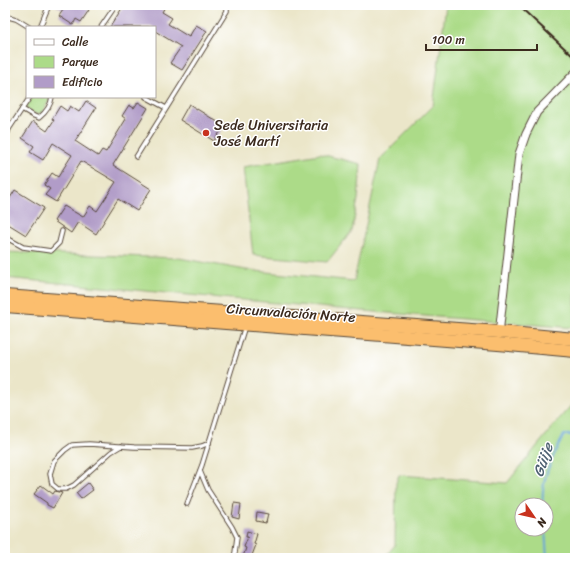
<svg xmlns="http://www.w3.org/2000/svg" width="580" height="563" viewBox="0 0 580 563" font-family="Sriracha,sans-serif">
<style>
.green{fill:#acdb88;stroke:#748253;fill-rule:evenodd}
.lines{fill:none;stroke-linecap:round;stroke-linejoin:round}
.stream{stroke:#64a2d6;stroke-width:2}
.building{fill:#b19cc8}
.service-casing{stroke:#554638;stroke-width:5.5}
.minor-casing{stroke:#554638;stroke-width:9}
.trunk-casing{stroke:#554638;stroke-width:14}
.service{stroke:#fff;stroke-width:3.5}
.minor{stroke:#fff;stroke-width:7}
.trunk{stroke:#fbbe6e;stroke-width:12}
.rail{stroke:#3b2a1e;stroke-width:2}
.poi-dot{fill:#c8321e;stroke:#fff;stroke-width:1.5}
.labels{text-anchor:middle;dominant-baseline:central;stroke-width:3;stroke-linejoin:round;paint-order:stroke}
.poi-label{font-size:14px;fill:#3b2a1e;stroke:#fff;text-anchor:start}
.street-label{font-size:14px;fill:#3b2a1e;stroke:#fff}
.water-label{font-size:15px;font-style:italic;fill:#4d6071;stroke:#fff}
</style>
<rect width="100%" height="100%" fill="#fff"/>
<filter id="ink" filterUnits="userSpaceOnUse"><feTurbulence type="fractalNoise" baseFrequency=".025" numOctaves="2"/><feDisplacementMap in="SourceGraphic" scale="8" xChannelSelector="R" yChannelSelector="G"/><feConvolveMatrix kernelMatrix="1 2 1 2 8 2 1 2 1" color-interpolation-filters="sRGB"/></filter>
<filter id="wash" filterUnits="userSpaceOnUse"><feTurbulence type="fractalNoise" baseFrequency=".012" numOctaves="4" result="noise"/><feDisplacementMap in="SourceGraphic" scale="16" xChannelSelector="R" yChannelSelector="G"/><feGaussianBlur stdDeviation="0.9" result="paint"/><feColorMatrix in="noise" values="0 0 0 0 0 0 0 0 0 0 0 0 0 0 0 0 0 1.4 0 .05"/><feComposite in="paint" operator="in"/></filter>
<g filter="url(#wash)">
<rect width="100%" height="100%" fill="#ebe6c9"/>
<!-- green -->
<g class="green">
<polygon points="446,5 575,5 575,328 351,310 5,278 5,252 179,258 246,270 354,281 380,159 433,106"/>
<polygon points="32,97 50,97 49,101 41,114 36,114 25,108"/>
<polygon points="320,154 361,164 358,199 352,231 327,262 253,255 243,167"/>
<path d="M575,401V558H384L395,545L396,483L399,475L507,483L560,418ZM522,505H546V529H522Z"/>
</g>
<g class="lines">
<!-- stream -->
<g class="stream">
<path d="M543,505C540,480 553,456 564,435H572L575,437"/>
<polyline points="545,529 547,558"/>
</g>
</g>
<g id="blocks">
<!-- building -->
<g class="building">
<polygon points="55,5 81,5 89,10 81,22 76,19 73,25 59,16 63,10"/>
<polygon points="124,5 166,5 162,12 172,18 168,24 189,37 196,25 207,31 182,70 170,63 181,47 155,31 155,27 110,27"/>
<polygon points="86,101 96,108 75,141 98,156 102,150 106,152 126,119 122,116 129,105 134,108 138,102 148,108 113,165 151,189 137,211 118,199 96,234 78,222 71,233 54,221 64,206 83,217 90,206 97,211 116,182 81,161 56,202 45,195 50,189 44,185 52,173 58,177 72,155 53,143 43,160 30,152 34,146 22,138 33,121 47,131 54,120 52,119 60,106 67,111 70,106 79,112"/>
<polygon points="189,104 224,126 214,141 180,120"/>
<polygon points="15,190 44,208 26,235 5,222 5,206"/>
<polygon points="88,483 93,490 81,499 76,493"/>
<polygon points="41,485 53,494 55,491 62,493 53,508 47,505 47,503 34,494"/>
<polygon points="234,503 241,504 239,519 232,517"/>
<polygon points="257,512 268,514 266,523 256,521"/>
<polygon points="247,531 257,534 254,544 256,545 251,558 243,557 246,548 244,547 248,537 246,537"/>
</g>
</g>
</g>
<g filter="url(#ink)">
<use href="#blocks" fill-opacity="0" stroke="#554638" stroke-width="1"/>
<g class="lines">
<defs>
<g id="service">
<polyline points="5,16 16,19 29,27"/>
<polyline points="40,27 49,5"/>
<polyline points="101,27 116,5"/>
<polyline points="146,97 166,108"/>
<path d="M22,109L34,116L39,118C45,113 51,105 52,97"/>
<polyline points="5,140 9,129 30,97"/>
<polyline points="136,157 227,11 227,5"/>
<polyline points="5,237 23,247 51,251 59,243 62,231"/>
<polyline points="121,446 111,452 74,485 66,489 58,489 52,484 50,474 54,461 65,450 72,445 89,444 134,447 192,448 202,446 209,443"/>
<polyline points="200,471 208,490 232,527 237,537 235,553 233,558"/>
<polyline points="187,504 202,465 245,326"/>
</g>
<polyline id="minor" points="499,334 519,154 526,134 537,112 575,73"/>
<g id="trunk">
<polyline points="5,296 499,332 575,339"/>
<polyline points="5,306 498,344 575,351"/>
</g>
</defs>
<!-- service casing -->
<use href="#service" class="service-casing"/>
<!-- minor casing -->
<use href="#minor" class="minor-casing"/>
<!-- trunk casing -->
<use href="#trunk" class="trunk-casing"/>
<!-- service -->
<use href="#service" class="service"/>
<!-- minor -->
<use href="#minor" class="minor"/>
<!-- trunk -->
<use href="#trunk" class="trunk"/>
<!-- rail -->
<polyline class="rail" points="518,5 575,58"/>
</g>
</g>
<!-- markers -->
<circle class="poi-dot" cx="206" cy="133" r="4"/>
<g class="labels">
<!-- poi labels -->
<g class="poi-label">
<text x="214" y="125">Sede Universitaria<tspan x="214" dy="16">José Martí</tspan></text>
</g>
<!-- street labels -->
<g class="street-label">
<text transform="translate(291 313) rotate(4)">Circunvalación Norte</text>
</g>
<!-- water labels -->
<g class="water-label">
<text transform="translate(543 460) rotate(-71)">Güije</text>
</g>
</g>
<!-- margin -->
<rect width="580" height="563" fill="none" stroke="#fff" stroke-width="20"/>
<!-- legend -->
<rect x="26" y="26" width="130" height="72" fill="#ffffff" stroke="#b1aaa5"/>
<rect x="34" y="39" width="20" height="6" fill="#ffffff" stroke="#b1aaa5"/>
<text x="62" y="46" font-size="12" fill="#3b2a1e">Calle</text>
<rect x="34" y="56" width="20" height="12" fill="#acdb88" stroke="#b1aaa5"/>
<text x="62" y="66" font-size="12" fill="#3b2a1e">Parque</text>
<rect x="34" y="76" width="20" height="12" fill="#b19cc8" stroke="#b1aaa5"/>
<text x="62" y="86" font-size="12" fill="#3b2a1e">Edificio</text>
<!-- north arrow -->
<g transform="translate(534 517) rotate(124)"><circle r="19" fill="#ffffff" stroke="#b1aaa5"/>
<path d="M0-3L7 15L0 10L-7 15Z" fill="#c8321e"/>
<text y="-6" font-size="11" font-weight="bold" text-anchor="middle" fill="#3b2a1e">N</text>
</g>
<!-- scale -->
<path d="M426 44v6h111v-6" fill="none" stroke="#3b2a1e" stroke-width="2"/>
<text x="432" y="44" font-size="12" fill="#3b2a1e" stroke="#ffffff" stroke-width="3" paint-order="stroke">100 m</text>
</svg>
